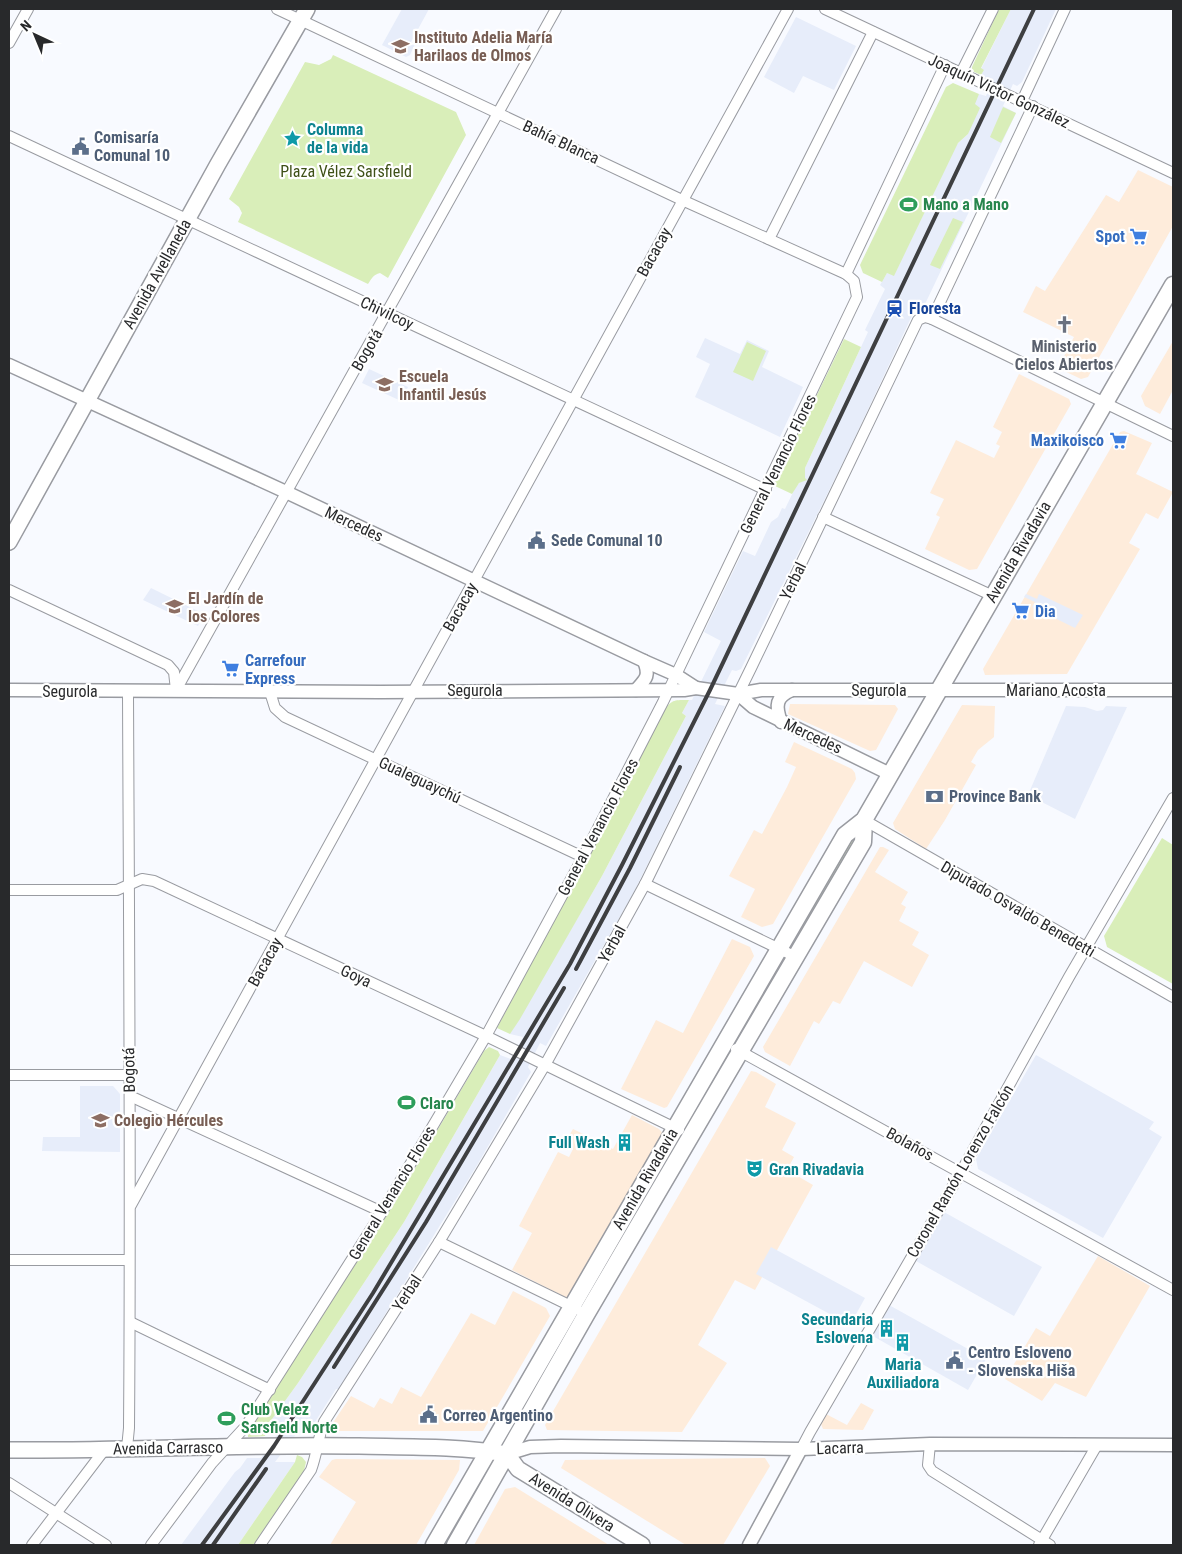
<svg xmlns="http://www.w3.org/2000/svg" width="1182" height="1554" viewBox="0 0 1182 1554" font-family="'Roboto Condensed',sans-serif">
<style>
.commercial{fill:#feecdb}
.built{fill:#e7edfa}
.green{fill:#d9eeb9}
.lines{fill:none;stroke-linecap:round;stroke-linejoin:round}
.minor-casing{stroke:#999ba1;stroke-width:12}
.tertiary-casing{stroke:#999ba1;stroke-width:15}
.secondary-casing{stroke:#999ba1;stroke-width:18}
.primary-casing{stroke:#999ba1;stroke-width:19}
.minor{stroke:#fff;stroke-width:10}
.tertiary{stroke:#fff;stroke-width:12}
.secondary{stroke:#fff;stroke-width:15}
.primary{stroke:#fff;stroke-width:16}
.rail{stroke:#3e3f41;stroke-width:4}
.labels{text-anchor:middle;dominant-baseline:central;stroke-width:4.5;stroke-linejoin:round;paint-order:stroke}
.education-label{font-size:16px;font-weight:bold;fill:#785e54;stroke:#fff;text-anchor:start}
.street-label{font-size:16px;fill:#28292b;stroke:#fff}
.culture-label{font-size:16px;font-weight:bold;fill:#0d838f;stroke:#fff;text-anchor:start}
.service-label{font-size:16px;font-weight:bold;fill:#4e5e75;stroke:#fff;text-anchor:start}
.park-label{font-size:16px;fill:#3e5017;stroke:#fff}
.leisure-label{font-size:16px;font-weight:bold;fill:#27864d;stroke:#fff;text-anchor:start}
.shop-label{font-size:16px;font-weight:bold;fill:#366cbe;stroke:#fff;text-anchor:end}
.transit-label{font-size:16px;font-weight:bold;fill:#164399;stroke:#fff;text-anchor:start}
.worship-label{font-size:16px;font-weight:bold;fill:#5b616d;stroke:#fff}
</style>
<rect width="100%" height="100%" fill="#f8faff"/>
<!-- commercial -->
<g class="commercial">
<polygon points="1138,170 1173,187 1173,226 1088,377 1081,379 1058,368 1074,337 1023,312 1036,286 1045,291 1106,195 1119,202"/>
<polygon points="1173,341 1173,390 1160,414 1145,406 1141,396"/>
<polygon points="1019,374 1069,399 1071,404 977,569 969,570 925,549 940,517 936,515 944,499 930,493 956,440 994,458 1000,446 996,444 1002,432 993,427"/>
<polygon points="1124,431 1152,443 1136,474 1173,492 1158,519 1146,513 1129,543 1140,549 1067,674 985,675 983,669 1120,432"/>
<polygon points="790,704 895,705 898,709 876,750 870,751 788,714"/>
<polygon points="962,705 995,706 994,737 978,750 971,762 976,765 945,820 926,849 895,829 893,823"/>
<polygon points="794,742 852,769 855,773 856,779 773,924 762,927 741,917 755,889 729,876 754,830 762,834 787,787 796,767 785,762"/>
<polygon points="880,847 883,847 889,850 875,872 908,892 901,904 906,907 899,921 919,932 912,945 929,955 912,987 864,961 840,1004 833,1001 819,1024 814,1021 790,1066 765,1052 763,1047"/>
<polygon points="732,939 750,947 754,956 667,1107 664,1108 621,1089 656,1020 683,1033"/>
<polygon points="751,1071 756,1072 776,1084 765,1107 796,1123 782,1150 794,1157 787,1170 813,1185 755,1290 735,1280 698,1345 727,1363 682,1432 547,1430 545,1425"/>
<polygon points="632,1115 659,1129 664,1135 572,1297 565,1297 512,1270 532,1233 519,1226 558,1152 569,1157 573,1149 564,1144 573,1129 613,1149"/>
<polygon points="1098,1256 1150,1286 1086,1397 1055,1383 1042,1401 1005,1379 1036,1328 1050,1336"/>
<polygon points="513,1291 546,1308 550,1316 483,1431 333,1431 330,1427 351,1396 374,1408 380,1398 392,1404 401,1387 421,1397 471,1313 495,1325"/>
<polygon points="861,1403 874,1410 863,1430 823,1429 821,1424 826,1414 847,1425"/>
<polygon points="765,1458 770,1466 723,1545 686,1545 561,1468 565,1460"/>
<polygon points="336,1459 460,1460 459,1470 416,1545 330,1545 356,1502 319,1477 332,1460"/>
<polygon points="515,1487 609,1545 474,1545 505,1489"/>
</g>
<!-- built -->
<g class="built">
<polygon points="402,9 429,9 411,42 415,44 410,55 406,57 382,45"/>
<polygon points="1011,9 1056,9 1022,82 1017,86 1013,84 1003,106 1016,113 926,302 923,306 917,305 849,450 741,669 736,671 732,670 715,704 725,706 633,894 546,1046 540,1043 528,1067 531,1072 476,1167 339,1389 336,1389 308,1433 297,1433 275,1462 295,1462 238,1545 181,1545 235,1472 240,1468 247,1458 261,1458 278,1433 266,1433 272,1419 298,1383 404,1222 500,1055 511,1059 523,1037 510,1034 602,876 686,716 682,713 689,700 692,700 721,641 704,632 743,551 755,556 771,522 778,517 782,508 785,509 796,486 805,478 805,468 868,332 865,330 885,289 880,285 887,273 894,275 957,144 968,134 976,98 979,94 986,96 992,80 981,75 984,70 981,69"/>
<polygon points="796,17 856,46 834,90 803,76 794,93 764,77"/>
<polygon points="705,338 740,354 747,340 769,351 762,367 803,387 780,437 695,397 710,364 696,357"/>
<polygon points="369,369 408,387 401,401 362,383"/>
<polygon points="151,588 204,614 198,626 143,600"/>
<polygon points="1026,594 1037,599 1039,594 1083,615 1075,628 1032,607 1035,602 1024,597"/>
<polygon points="1066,706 1085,707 1097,711 1103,710 1106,706 1127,707 1075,819 1028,795"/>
<polygon points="1036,1055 1154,1122 1149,1129 1162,1137 1103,1238 978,1169 976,1159"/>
<polygon points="80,1086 113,1086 120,1094 120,1152 42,1151 43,1137 80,1137"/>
<polygon points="944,1212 1042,1267 1014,1316 916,1261"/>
<polygon points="771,1247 865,1298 850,1325 756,1274"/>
<polygon points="889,1305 986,1359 968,1390 871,1335"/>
</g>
<!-- green -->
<g class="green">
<polygon points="999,9 1011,9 981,68 984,70 981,75 972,71 972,67"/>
<path d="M333,55L456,112L466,135L388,278L380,273C373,275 372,278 368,284L238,222L242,213L239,207L229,199L305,62L319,65L331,59Z"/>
<polygon points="953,83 979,94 975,104 980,108 968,134 958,143 894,276 887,273 882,282 863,273 860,265 946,87"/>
<polygon points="1003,107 1016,113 1001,143 990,137"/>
<polygon points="953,218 963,222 940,269 930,265"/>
<polygon points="844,339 861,347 805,468 805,478 807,480 799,483 792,494 775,486 774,484"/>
<polygon points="747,342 766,351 753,381 733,372"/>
<path d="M689,700L682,713L686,716L602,876L520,1019L510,1034L497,1028L587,859L663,713C671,699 674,700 689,700Z"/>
<polygon points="1162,838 1173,845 1173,984 1107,947 1104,936"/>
<polygon points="851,839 854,841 799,936 796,934"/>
<polygon points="776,969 779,970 745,1030 742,1028"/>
<polygon points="489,1047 498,1051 500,1055 404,1222 298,1383 272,1419 265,1436 248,1437 248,1432 394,1204 484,1051"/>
<polygon points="297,1455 302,1457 306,1462 304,1471 253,1545 238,1545 295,1462"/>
<polygon points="481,1477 484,1478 446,1545 442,1545"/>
</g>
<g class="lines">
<defs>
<g id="minor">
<polyline points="825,9 1173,173"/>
<polyline points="9,43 28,9"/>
<polyline points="961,73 993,9"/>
<polyline points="1022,101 1065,9"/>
<polyline points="9,136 766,490"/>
<polyline points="769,239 873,32"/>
<polyline points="846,274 945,65"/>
<polyline points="932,319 1033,106"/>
<polyline points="823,517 993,596"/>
<polyline points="9,590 168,665 174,672 176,690"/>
<polyline points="176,690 556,9"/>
<polyline points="270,692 275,708 285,717 583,857"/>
<polyline points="864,820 1173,997"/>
<polyline points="645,884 796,957"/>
<polyline points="9,890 117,890 142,879 154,881 486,1036 679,1130"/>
<polyline points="736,1049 1173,1290"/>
<polyline points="9,1075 129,1075"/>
<polyline points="130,1096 382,1212"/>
<polyline points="131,1205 788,9"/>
<polyline points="439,1242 577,1309"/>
<polyline points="9,1260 129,1260"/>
<polyline points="130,1322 270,1390"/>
<polyline points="930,1444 928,1465 932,1471 1050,1545"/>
<path d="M127,1448L129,1428C131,1182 129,936 128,691"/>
<polyline points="801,1449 810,1432 961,1172 1069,977 1173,798"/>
<polyline points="9,1483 106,1545"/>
<polyline points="32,1545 105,1449"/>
<polyline points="151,1545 212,1463 246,1426 382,1212 486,1036 583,857 663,702 857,297 854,281 846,274 682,200 277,9"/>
<path d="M260,1545L311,1470C317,1454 318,1438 324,1422L439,1242L545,1065L645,884L751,668L918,320L925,317L932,319L1173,436"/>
<polyline points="1039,1545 1097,1445"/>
</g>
<g id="tertiary">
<polyline points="9,365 286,492 644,661 676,675 696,688"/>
<polyline points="9,690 380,692 684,690 696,688 738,694 761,690 1173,690"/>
<path d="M636,690C646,679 650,676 644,661"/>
<polyline points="738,694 753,707 890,774"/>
<path d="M781,722C775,705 776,697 792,690"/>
<polyline points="507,1454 530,1447 561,1446 801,1449 930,1444 1173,1445"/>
<polyline points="749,1545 801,1449"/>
</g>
<g id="secondary">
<polyline points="9,542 218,164 307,9"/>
<path d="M9,1450C125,1451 242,1444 359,1446C408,1447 458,1446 507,1454L518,1469L642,1545"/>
</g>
<g id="primary">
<polyline points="434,1545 845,835 864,820 1173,285"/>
<polyline points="455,1545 587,1313 863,842 864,820"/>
</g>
</defs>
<!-- minor casing -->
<use href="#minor" class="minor-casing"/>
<!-- tertiary casing -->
<use href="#tertiary" class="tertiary-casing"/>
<!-- secondary casing -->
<use href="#secondary" class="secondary-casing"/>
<!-- primary casing -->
<use href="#primary" class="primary-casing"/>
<!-- minor -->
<use href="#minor" class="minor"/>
<!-- tertiary -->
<use href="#tertiary" class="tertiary"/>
<!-- secondary -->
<use href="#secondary" class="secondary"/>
<!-- primary -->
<use href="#primary" class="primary"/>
<!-- rail -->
<g class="rail">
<polyline points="576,969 630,868 680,767"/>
<polyline points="334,1367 426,1222 564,988"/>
<polyline points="202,1545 274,1446 373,1293 570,964 622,865 710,690 1034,9"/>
<polyline points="213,1545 266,1469"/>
</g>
</g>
<!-- icons -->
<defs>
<symbol id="school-bare" viewBox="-9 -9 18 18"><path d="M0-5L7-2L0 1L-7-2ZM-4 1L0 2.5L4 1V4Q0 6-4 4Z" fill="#8d6e63" stroke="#fff" stroke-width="2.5" paint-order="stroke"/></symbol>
<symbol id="sight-bare" viewBox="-9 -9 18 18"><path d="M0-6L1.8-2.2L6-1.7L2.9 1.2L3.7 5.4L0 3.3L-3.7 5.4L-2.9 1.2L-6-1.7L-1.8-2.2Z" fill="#0f9aa8" stroke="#fff" stroke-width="2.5" paint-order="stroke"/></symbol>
<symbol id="civic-bare" viewBox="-9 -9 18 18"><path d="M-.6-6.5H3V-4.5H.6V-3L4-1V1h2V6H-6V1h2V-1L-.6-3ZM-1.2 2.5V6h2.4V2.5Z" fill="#5c6f8a" stroke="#fff" stroke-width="2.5" paint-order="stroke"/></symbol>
<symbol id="stadium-bare" viewBox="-9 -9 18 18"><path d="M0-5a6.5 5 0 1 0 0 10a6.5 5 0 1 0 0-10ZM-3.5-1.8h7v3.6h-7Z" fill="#2e9e5b" stroke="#fff" stroke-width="2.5" paint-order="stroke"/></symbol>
<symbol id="supermarket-bare" viewBox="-9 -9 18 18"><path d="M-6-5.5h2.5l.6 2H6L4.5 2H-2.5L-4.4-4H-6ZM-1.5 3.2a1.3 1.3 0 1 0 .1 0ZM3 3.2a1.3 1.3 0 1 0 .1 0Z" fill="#3f7fe0" stroke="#fff" stroke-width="2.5" paint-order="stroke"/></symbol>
<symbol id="station-bare" viewBox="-9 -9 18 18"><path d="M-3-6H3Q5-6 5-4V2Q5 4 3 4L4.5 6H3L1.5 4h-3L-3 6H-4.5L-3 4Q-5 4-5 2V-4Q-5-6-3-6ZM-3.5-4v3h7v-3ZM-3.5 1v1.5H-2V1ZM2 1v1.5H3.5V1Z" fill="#1a4fb4" stroke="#fff" stroke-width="2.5" paint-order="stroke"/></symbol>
<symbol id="church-bare" viewBox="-9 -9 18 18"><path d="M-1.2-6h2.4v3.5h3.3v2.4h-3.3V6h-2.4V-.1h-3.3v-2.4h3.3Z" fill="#6b7280" stroke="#fff" stroke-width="2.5" paint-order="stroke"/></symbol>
<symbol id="bank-bare" viewBox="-9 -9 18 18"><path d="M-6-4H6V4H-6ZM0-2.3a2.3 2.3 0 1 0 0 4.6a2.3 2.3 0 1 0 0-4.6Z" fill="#5c6f8a" stroke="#fff" stroke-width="2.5" paint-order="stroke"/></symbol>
<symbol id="building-bare" viewBox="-9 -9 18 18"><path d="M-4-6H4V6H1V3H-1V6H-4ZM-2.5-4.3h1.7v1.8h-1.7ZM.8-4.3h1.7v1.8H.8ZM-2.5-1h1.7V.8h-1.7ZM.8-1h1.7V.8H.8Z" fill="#0f9aa8" stroke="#fff" stroke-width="2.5" paint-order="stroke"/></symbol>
<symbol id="theatre-bare" viewBox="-9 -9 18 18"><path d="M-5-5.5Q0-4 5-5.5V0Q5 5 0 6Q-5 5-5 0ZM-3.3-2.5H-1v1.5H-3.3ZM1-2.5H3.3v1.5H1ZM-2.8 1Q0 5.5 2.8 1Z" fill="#0f9aa8" stroke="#fff" stroke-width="2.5" paint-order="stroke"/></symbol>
</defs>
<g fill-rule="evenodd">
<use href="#school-bare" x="388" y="34" width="25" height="25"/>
<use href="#sight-bare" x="280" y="126" width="25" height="25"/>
<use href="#civic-bare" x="68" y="134" width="25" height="25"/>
<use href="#stadium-bare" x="896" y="192" width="25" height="25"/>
<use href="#supermarket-bare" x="1126" y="224" width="25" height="25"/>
<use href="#station-bare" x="882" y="296" width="25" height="25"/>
<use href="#church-bare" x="1052" y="312" width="25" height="25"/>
<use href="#school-bare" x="372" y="372" width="25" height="25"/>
<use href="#supermarket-bare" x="1106" y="428" width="25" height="25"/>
<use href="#civic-bare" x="524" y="528" width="25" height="25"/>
<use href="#school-bare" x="162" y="594" width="25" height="25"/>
<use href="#supermarket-bare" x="1008" y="598" width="25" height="25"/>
<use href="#supermarket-bare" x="218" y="656" width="25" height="25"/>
<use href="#bank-bare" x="922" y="784" width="25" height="25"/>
<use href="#stadium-bare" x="394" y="1090" width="25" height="25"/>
<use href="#school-bare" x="88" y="1108" width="25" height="25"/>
<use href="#building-bare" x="612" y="1130" width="25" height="25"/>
<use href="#theatre-bare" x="742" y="1156" width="25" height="25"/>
<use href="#building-bare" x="874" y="1316" width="25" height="25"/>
<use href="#building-bare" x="890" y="1330" width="25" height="25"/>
<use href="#civic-bare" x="942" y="1348" width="25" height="25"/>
<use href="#civic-bare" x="416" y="1402" width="25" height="25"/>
<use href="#stadium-bare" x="214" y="1406" width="25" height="25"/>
</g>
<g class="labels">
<!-- education labels -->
<g class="education-label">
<text x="414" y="37">Instituto Adelia María<tspan x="414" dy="18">Harilaos de Olmos</tspan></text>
<text x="399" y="376">Escuela<tspan x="399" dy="18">Infantil Jesús</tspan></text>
<text x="188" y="598">El Jardín de<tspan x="188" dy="18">los Colores</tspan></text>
<text x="114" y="1120">Colegio Hércules</text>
</g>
<!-- street labels -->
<g class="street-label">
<text transform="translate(999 91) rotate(25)">Joaquín Victor González</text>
<text transform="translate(561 142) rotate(25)">Bahía Blanca</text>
<text transform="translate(654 252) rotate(-61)">Bacacay</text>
<text transform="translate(157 274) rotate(-61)">Avenida Avellaneda</text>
<text transform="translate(387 313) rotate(25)">Chivilcoy</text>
<text transform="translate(367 350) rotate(-60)">Bogotá</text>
<text transform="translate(778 464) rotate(-64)">General Venancio Flores</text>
<text transform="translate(354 524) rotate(25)">Mercedes</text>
<text transform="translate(1018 552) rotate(-60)">Avenida Rivadavia</text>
<text transform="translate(793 581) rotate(-64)">Yerbal</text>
<text transform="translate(460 607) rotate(-61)">Bacacay</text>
<text x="475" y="690">Segurola</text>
<text x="879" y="690">Segurola</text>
<text x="1056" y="690">Mariano Acosta</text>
<text x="70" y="691">Segurola</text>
<text transform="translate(813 736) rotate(25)">Mercedes</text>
<text transform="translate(420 780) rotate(25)">Gualeguaychú</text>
<text transform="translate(598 827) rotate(-62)">General Venancio Flores</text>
<text transform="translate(1018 909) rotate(30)">Diputado Osvaldo Benedetti</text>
<text transform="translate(612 944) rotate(-61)">Yerbal</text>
<text transform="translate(265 962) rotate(-61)">Bacacay</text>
<text transform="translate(356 976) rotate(25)">Goya</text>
<text transform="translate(129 1070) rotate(-91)">Bogotá</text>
<text transform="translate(910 1144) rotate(29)">Bolaños</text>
<text transform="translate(960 1171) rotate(-60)">Coronel Ramón Lorenzo Falcón</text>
<text transform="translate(645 1179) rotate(-60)">Avenida Rivadavia</text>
<text transform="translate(392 1193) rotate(-59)">General Venancio Flores</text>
<text transform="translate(407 1293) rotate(-57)">Yerbal</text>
<text transform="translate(168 1448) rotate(-1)">Avenida Carrasco</text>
<text transform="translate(840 1448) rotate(-2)">Lacarra</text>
<text transform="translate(572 1502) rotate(32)">Avenida Olivera</text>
</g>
<!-- culture labels -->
<g class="culture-label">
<text x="307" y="129">Columna<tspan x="307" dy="18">de la vida</tspan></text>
<text x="610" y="1142" text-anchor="end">Full Wash</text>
<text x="769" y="1169">Gran Rivadavia</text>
<text x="873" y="1319" text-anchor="end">Secundaria<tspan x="873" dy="18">Eslovena</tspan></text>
<text x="903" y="1364" text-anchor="middle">Maria<tspan x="903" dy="18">Auxiliadora</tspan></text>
</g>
<!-- service labels -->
<g class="service-label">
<text x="94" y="137">Comisaría<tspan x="94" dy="18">Comunal 10</tspan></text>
<text x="551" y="540">Sede Comunal 10</text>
<text x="949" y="796">Province Bank</text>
<text x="968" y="1352">Centro Esloveno<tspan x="968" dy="18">- Slovenska Hiša</tspan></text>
<text x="443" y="1415">Correo Argentino</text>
</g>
<!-- park labels -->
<g class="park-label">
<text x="346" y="171">Plaza Vélez Sarsfield</text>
</g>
<!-- leisure labels -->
<g class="leisure-label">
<text x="923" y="204">Mano a Mano</text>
<text x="420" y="1103">Claro</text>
<text x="241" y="1409">Club Velez<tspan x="241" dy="18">Sarsfield Norte</tspan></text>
</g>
<!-- shop labels -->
<g class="shop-label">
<text x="1125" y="236">Spot</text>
<text x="1104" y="440">Maxikoisco</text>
<text x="1035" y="611" text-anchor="start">Dia</text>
<text x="245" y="660" text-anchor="start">Carrefour<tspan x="245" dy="18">Express</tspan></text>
</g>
<!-- transit labels -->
<g class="transit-label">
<text x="909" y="308">Floresta</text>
</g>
<!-- worship labels -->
<g class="worship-label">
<text x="1064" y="346">Ministerio<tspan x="1064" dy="18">Cielos Abiertos</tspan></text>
</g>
</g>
<!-- border -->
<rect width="1182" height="1554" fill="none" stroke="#28292b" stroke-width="20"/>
<!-- north arrow -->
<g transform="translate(35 35) rotate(316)" stroke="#ffffff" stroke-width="4" paint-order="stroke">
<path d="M0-4L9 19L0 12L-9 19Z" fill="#28292b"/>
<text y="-8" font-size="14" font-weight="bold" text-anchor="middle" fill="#28292b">N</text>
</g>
</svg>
